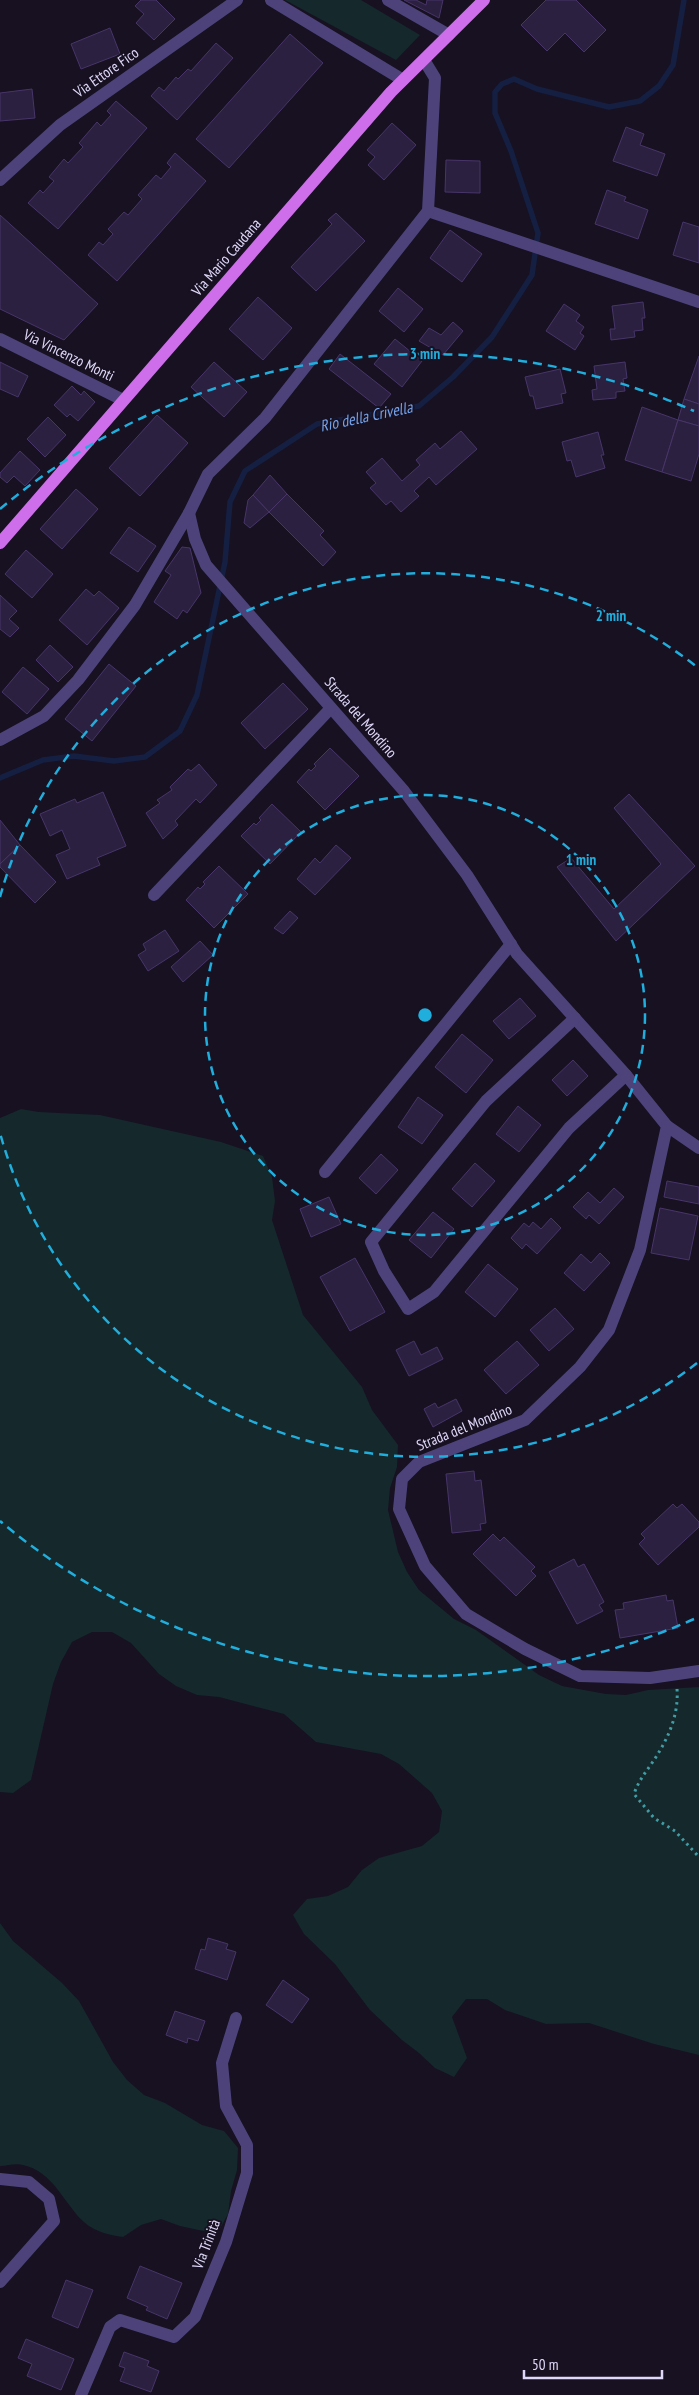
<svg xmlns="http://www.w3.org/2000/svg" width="699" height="2395" viewBox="0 0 699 2395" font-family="'PT Sans Narrow',sans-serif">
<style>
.green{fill:#15282b}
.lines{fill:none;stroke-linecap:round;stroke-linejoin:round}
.stream{stroke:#151f42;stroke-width:5.5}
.building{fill:#2b2040;stroke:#473569}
.path{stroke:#409ca5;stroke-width:3;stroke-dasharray:2.5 4;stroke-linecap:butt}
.minor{stroke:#4d437a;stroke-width:12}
.major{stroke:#ce6eea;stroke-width:12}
.ring{fill:none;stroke:#20aedd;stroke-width:2.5;stroke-dasharray:9 6}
.labels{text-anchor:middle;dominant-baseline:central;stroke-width:4;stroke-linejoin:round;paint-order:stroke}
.street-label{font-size:15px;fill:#e0d8f9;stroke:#171122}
.water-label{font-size:16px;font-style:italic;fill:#74a2eb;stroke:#171122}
.centre{fill:#20aedd;stroke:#171122;stroke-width:2.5}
.ring-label{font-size:15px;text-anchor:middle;font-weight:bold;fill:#20aedd;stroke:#171122;stroke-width:4;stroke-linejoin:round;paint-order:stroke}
</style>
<rect width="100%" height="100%" fill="#171122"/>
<!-- green -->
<g class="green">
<polygon points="285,0 361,0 420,35 396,60"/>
<polygon points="21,1109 39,1112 100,1115 221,1142 263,1156 272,1177 275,1201 272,1220 303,1315 362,1387 372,1410 398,1445 397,1467 390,1488 388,1510 398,1552 407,1572 419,1590 454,1619 476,1630 539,1675 562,1686 606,1694 626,1695 648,1690 699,1687 699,2055 654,2044 589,2023 546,2024 505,2010 487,1999 466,1999 452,2017 467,2058 454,2077 435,2068 419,2053 402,2040 370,2010 335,1964 304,1934 293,1915 307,1899 328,1896 348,1887 362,1870 379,1858 422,1846 439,1832 442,1811 432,1793 399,1764 381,1754 316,1742 284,1714 219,1697 197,1695 176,1686 159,1674 131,1643 112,1632 92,1632 72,1642 61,1662 53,1684 31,1780 13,1793 0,1792 0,1118"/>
<path d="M0,1923L13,1941L62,1983L79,2001L113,2062L127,2080L144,2095L165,2103L202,2125L224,2131L238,2148L237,2170L231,2191L228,2214L217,2234L180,2226L161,2219L141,2225L123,2237C109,2235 95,2232 84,2222C64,2204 53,2171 23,2165C16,2163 7,2166 0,2166Z"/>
</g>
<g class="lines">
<!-- stream -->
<polyline class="stream" points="0,778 43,760 74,756 114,761 145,757 180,731 197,695 225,562 230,502 245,471 317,424 419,406 453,377 492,337 532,275 538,233 511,151 495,113 495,92 502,84 514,79 537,89 609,107 640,101 659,86 673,65 684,0"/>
</g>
<!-- building -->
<g class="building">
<polygon points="141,0 156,0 175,19 154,40 136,23 144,14 135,6"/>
<polygon points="404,0 416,0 426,5 427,0 443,0 439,18"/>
<polygon points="546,0 576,0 606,30 584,52 565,33 547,51 521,25"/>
<polygon points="110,28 120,54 81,69 71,44"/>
<polygon points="290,34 323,63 229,168 196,139"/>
<polygon points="216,43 233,58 177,120 151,96 159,87 164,91 176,77 178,79 188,69 191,71"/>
<polygon points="32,89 35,118 0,121 0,93"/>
<polygon points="116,101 147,128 58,229 28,203 40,190 43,193 54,181 49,177 64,159 68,163 83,147 79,143 97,122 101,126 111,115 107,111"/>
<polygon points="392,123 416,145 384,180 368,165 375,157 367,150"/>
<polygon points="626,127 644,134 640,145 665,154 657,176 613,161"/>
<polygon points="175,153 206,181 117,281 88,255 99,242 103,245 113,234 108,229 124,212 128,215 142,199 138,195 156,175 161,179 171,167 167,163"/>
<polygon points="446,160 480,161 480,193 445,192"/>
<polygon points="607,190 626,197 624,201 648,210 638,239 595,224"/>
<polygon points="336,213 365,241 316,291 291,267 332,224 328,220"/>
<polygon points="0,215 98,304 64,340 0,309"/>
<polygon points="683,222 699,227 699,263 673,255"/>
<polygon points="450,230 482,254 462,282 430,258"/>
<polygon points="398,288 423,309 404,332 379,311"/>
<polygon points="258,297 292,328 263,360 229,329"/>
<polygon points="643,302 645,318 642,318 643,330 634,331 635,337 611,340 610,329 615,329 612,306"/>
<polygon points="564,304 580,315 576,321 584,327 580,333 584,336 575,350 546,331"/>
<polygon points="453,322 463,331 443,355 419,341 429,328 441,335"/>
<polygon points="395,339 422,361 402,387 374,364"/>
<polygon points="340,354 391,394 379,408 329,369"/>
<polygon points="699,356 699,404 684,399"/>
<polygon points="0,362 28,376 18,397 0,389"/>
<polygon points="214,362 247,392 224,417 191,387"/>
<polygon points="625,362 627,378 623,379 625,391 616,392 616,398 593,400 592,390 597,389 594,366"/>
<polygon points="560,369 566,393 561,394 563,403 536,409 533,396 530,396 525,377"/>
<polygon points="72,386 81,395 84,391 95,402 78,421 70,414 67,417 54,405"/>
<polygon points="684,399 699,404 699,426 678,420"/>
<polygon points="642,407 678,420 662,472 625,460"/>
<polygon points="157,415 188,443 140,496 109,468"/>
<polygon points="48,417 66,435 45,457 27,439"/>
<polygon points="678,420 699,426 699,454 691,481 662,472"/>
<polygon points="461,431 477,449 436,485 429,477 414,491 419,496 401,512 391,501 386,505 370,488 376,483 366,472 382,458 402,481 420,465 416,460 435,443 440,449"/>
<polygon points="598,432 604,455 601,455 605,468 576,477 571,460 567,461 562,442"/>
<polygon points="20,451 40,470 25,486 14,476 7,483 0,477 0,473"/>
<polygon points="270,475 287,494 269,512 253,495"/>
<polygon points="76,489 98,509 62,549 40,529"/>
<polygon points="287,494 324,531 320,535 336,552 323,566 269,512"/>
<polygon points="253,495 269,512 250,528 244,523 248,500"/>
<polygon points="129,527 156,546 138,572 110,553"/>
<polygon points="182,547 190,548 201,593 187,613 183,610 177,619 154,602 171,575 165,571"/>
<polygon points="26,550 53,574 32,598 5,574"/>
<polygon points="86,589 94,596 99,591 119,608 87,645 59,620"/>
<polygon points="0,595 17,611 9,619 19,628 10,637 0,629"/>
<polygon points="50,645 73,667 58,682 36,660"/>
<polygon points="109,664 136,686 92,741 65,719"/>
<polygon points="23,667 49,689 27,714 2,692"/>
<polygon points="283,683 308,709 265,749 241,723"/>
<polygon points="330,748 359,776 325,810 297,782 309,769 311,771 316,766 314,764"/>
<polygon points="199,764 217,785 200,803 196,799 175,821 178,825 163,839 146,813 160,803 157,800 172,790 170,787 188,769 191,771"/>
<polygon points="103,792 126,846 97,858 100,865 67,879 56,855 70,849 62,830 50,836 40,814 75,799 77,803"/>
<polygon points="629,794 695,866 616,941 557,867 571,858 614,909 661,864 614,808"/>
<polygon points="272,804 301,832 270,864 241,836 254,823 256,825 261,820 259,818"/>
<polygon points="0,820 20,845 0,864"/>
<polygon points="20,845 56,882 35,903 0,867 0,864"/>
<polygon points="336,845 351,858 315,895 297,879 315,858 320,863"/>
<polygon points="219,866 248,894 214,928 186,900 198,887 200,889 205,884 203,882"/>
<polygon points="290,911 298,918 283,934 274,928"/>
<polygon points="165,930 179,951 148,971 138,955 146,950 143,944"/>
<polygon points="200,941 213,955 183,982 171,967"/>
<polygon points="520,998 536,1016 509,1039 493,1021"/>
<polygon points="462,1034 493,1060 466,1093 435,1067"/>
<polygon points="573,1060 588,1076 567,1096 552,1080"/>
<polygon points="418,1097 443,1115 422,1144 398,1127"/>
<polygon points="518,1106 541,1125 519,1152 496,1134"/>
<polygon points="381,1154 398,1170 376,1194 359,1178"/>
<polygon points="475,1163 495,1181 472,1207 452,1189"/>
<polygon points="667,1181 699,1187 699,1204 664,1197"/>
<polygon points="614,1188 624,1197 599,1224 589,1215 586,1219 573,1207 588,1192 600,1203"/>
<polygon points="329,1197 341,1224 311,1237 300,1209"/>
<polygon points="660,1208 698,1216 689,1260 651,1253"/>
<polygon points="433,1212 454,1229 431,1258 409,1240"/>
<polygon points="551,1218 561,1228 537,1254 526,1244 522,1249 511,1238 524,1223 529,1227 533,1222 541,1229"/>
<polygon points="600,1253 610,1263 584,1291 564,1273 581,1254 591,1263"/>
<polygon points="355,1258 385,1312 350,1331 320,1277"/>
<polygon points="488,1264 518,1289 495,1317 465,1292"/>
<polygon points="555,1308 574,1329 549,1351 530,1330"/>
<polygon points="414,1341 421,1355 437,1347 443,1359 409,1376 396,1350"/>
<polygon points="517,1341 539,1365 506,1394 484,1370"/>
<polygon points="456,1399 462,1411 433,1427 424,1409 435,1403 438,1408"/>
<polygon points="474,1471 475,1481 481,1480 486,1523 480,1524 481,1530 452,1533 446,1474"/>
<polygon points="673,1504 677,1508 682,1504 699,1522 699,1527 658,1565 639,1544 645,1538 641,1534"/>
<polygon points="493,1534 500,1541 504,1537 535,1567 531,1571 536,1576 516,1596 473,1554"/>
<polygon points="574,1559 578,1567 584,1564 604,1602 599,1605 603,1611 577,1624 549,1572"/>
<polygon points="666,1595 667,1601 673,1600 678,1628 620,1638 615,1610 624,1609 623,1603"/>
<polygon points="208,1938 228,1944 226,1949 236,1952 227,1980 195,1969 201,1949 205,1950"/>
<polygon points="283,1980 309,1999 292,2023 266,2005"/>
<polygon points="175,2011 205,2021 198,2041 188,2038 187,2043 166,2035"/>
<polygon points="140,2266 182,2283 167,2319 146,2310 148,2307 127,2298"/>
<polygon points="66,2280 93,2290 78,2328 52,2317"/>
<polygon points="26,2339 74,2359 61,2390 27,2376 32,2364 18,2358"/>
<polygon points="124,2352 149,2361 147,2366 159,2371 151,2392 120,2381 125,2368 119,2366"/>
</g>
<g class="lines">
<!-- path -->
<path class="path" d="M677,1689C679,1716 667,1741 652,1763C645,1773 638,1782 634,1794L654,1818L675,1831L699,1857"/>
<!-- minor -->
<g class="minor">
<polyline points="271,0 403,80"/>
<polyline points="388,0 449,35"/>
<polyline points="0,180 60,125 237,0"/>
<polyline points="428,211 699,302"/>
<polyline points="0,339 123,400"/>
<polyline points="189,513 195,539 206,565 404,791 467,875 517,954 626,1075 667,1126 640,1250 609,1330 580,1367 525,1420 419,1462 402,1479 399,1509 425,1566 466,1614 525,1649 580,1676 650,1678 699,1671"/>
<polyline points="0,740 44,716 78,680 135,605 189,513 208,474 265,418 428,211 435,78 424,60"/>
<polyline points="154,895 331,708"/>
<polyline points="575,1018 486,1101 371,1242 384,1271 408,1309 434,1292 569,1128 626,1075"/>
<polyline points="667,1126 699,1148"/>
<polyline points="325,1172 511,944"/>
<polyline points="0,2179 29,2182 49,2199 54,2221 0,2282"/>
<polyline points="81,2395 110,2327 120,2320 174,2337 195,2317 226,2242 247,2173 247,2145 226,2106 222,2063 236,2018"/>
</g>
<!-- major -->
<polyline class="major" points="0,543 391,92 484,0"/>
</g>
<!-- distance rings -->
<g class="ring">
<circle cx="425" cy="1015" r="220"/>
<path d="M697 1363A441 441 0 0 1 0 1133M0 897A441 441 0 0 1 697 667"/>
<path d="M694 1619A661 661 0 0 1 0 1521M0 509A661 661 0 0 1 694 411"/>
</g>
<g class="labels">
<!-- street labels -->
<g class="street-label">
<text transform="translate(106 72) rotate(-35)">Via Ettore Fico</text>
<text transform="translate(226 257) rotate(-49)">Via Mario Caudana</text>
<text transform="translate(69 355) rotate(26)">Via Vincenzo Monti</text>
<text transform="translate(361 717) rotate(49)">Strada del Mondino</text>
<text transform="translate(464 1427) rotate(-22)">Strada del Mondino</text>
<text transform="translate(206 2244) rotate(-69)">Via Trinità</text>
</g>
<!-- water labels -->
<g class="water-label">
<text transform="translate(366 416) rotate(-12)">Rio della Crivella</text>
</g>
</g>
<circle cx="425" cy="1015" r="8" class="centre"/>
<g class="ring-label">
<text x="425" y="359">3 min</text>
<text x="611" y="621">2 min</text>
<text x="581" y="865">1 min</text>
</g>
<!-- scale -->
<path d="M524 2370v8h138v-8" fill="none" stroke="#e0d8f9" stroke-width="2.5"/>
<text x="532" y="2370" font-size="15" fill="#e0d8f9" stroke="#171122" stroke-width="4" paint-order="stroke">50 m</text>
</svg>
